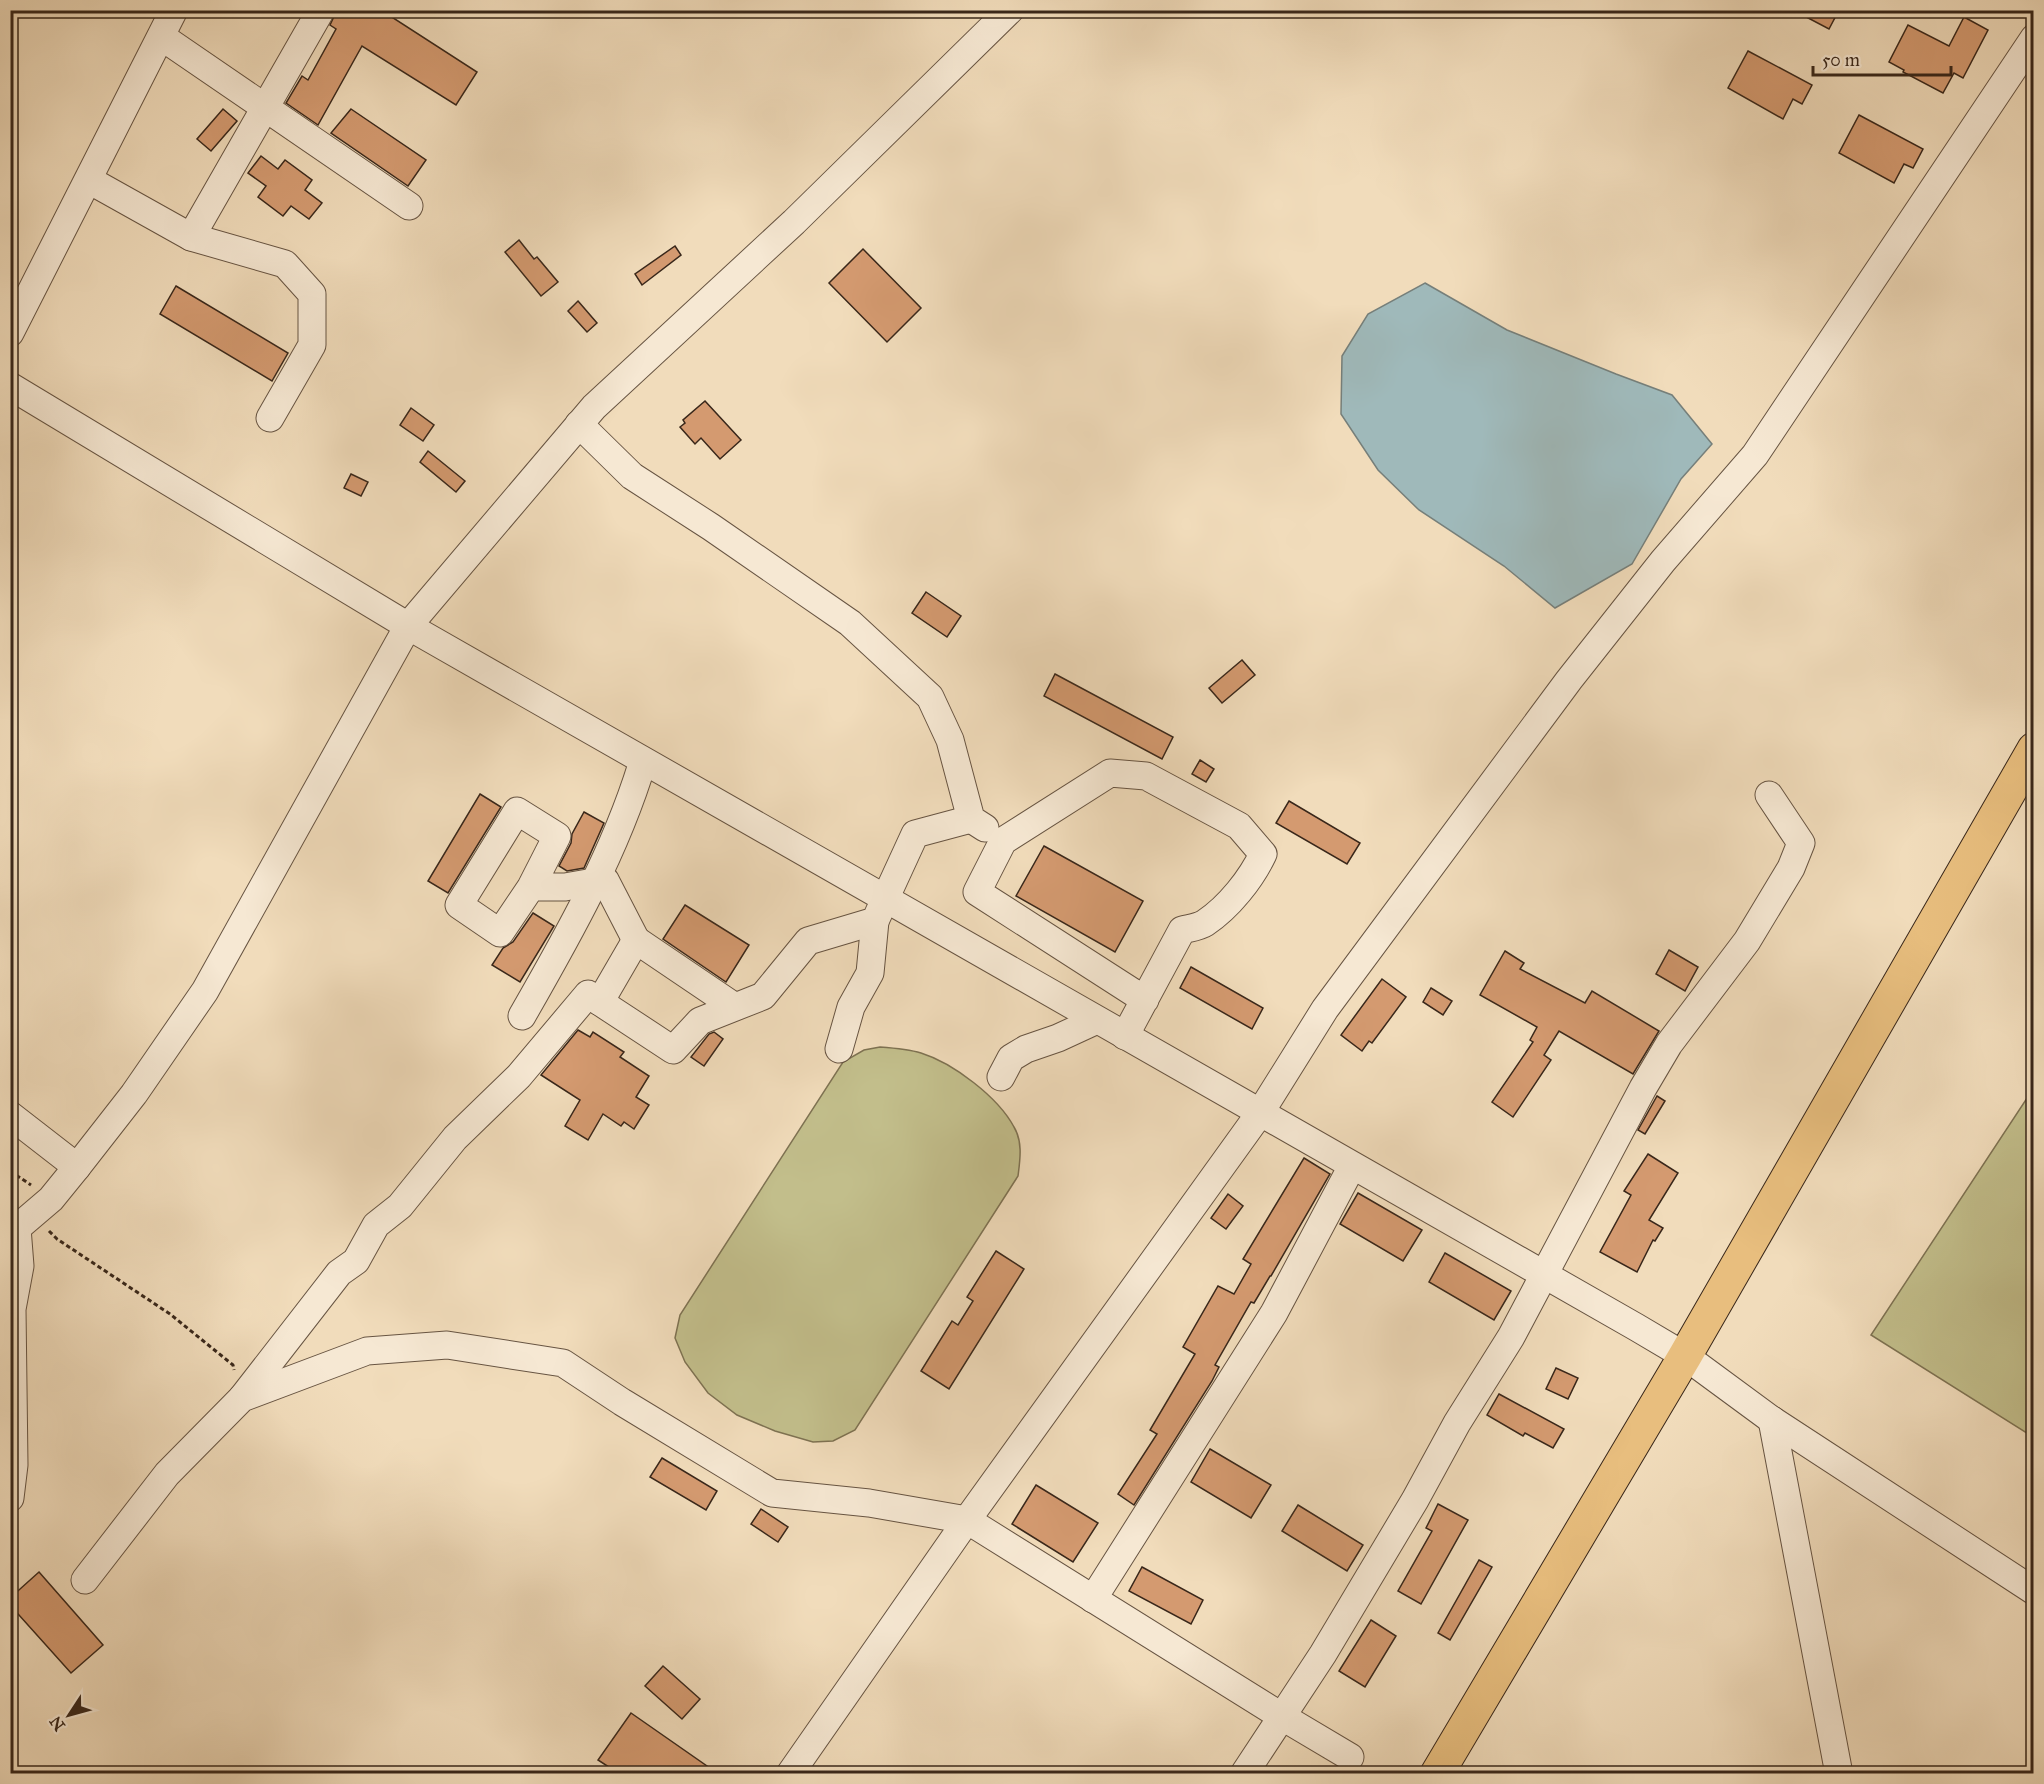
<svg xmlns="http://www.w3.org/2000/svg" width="2044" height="1784" viewBox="0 0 2044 1784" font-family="'IM FELL Great Primer',serif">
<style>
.green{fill:#c2be8b;stroke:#7e7252;stroke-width:1.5}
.water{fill:#9fb9ba;stroke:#767f7a;stroke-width:1.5}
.building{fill:#d49a70;stroke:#39271a;stroke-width:1.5}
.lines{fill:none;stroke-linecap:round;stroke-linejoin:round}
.minor-casing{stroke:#675442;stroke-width:29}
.highway-casing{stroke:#39271a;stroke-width:35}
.path{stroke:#39271a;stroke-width:3;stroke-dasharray:4.5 3;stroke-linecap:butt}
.minor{stroke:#f6e8d3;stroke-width:27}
.highway{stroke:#e8be7e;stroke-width:33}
</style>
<rect width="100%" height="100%" fill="#f1dcbb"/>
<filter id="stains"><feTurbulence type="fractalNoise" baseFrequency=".00333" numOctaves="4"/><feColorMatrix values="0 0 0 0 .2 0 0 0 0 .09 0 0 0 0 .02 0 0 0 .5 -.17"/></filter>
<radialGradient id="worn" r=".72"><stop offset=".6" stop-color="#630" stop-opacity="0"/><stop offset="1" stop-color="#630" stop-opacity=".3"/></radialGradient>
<!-- green -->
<g class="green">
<path d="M880,1047C894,1048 908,1049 921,1053C953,1063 998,1097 1014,1127C1023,1142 1020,1160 1018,1176L855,1430L833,1441L813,1442L775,1431L737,1415L708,1393L685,1362L675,1338L680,1315L843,1062L864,1050Z"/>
<polygon points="2033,1089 2033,1437 1871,1335"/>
</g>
<!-- water -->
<polygon class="water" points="1425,283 1507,330 1616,374 1672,395 1712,444 1681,479 1632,564 1555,608 1504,566 1419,510 1378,470 1341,414 1342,356 1368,314"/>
<!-- building -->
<g class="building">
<polygon points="337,10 381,10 477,72 456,105 362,46 318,125 286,103 302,76 308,80 336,29 330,25"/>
<polygon points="1793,10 1839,10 1829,29"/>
<polygon points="1964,17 1988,30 1963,78 1954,73 1943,93 1903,72 1904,70 1889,62 1908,25 1949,46"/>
<polygon points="1748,51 1812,85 1802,104 1793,99 1783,119 1728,88"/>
<polygon points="223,109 237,121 211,151 197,139"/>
<polygon points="351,109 426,160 408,186 331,133"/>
<polygon points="1859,115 1923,149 1913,168 1904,164 1894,183 1839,153"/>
<polygon points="261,156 278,169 285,160 312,180 305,190 322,203 309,219 291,206 283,216 258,197 266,186 248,173"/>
<polygon points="519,240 534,259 537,257 558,282 541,296 505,252"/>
<polygon points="675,246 681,255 642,285 635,274"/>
<polygon points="863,249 921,308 887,342 829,283"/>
<polygon points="176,286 288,353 272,381 160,314"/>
<polygon points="578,301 597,323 587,332 568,311"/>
<polygon points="705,401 741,440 720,459 701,438 695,444 680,427 685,423 683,420"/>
<polygon points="411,408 434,425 423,441 400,425"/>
<polygon points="428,451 465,481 456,492 420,462"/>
<polygon points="351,474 368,482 361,496 344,488"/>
<polygon points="926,592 961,616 947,637 912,613"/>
<polygon points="1242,660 1255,675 1222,703 1209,688"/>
<polygon points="1055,674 1173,737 1162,759 1044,696"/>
<polygon points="1200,760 1214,769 1206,782 1192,774"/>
<polygon points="480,794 501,807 448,893 428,881"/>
<polygon points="1289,801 1360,843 1347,864 1276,823"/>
<polygon points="584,812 604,823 584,868 567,871 559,866 571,843 572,834"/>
<polygon points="1044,846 1143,901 1115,952 1016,896"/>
<polygon points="685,905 749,945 726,982 663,939"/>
<polygon points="533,913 554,926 520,982 492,965 503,948 513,942"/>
<polygon points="1669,950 1698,967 1685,991 1656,974"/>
<polygon points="1505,951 1524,963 1520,969 1585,1003 1592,991 1659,1031 1633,1074 1559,1031 1544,1055 1551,1060 1513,1117 1492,1102 1533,1042 1530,1040 1537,1027 1480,995"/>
<polygon points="1191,967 1263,1008 1252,1029 1180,988"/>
<polygon points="1382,979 1406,997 1372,1043 1369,1041 1362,1051 1341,1035"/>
<polygon points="1431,988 1452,1001 1443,1015 1423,1002"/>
<polygon points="578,1030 590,1037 593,1032 624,1052 620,1057 649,1076 636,1097 649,1105 634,1129 624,1122 621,1126 603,1114 588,1140 565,1126 580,1100 541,1075"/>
<polygon points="714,1032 723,1039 704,1066 691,1057 709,1034"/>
<polygon points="1657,1096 1665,1101 1645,1134 1638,1130"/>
<polygon points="1648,1154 1678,1173 1649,1220 1663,1228 1655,1241 1653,1240 1637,1272 1600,1252 1631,1195 1624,1191"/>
<polygon points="1304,1158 1330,1174 1271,1276 1270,1276 1254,1303 1251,1302 1215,1365 1219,1367 1212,1381 1134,1505 1118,1494 1157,1434 1150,1430 1195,1354 1183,1347 1218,1286 1234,1294 1251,1264 1243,1259"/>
<polygon points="1358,1193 1422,1230 1403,1261 1340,1224"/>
<polygon points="1228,1194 1243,1206 1226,1229 1211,1218"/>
<polygon points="996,1251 1024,1269 949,1389 921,1371 952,1321 958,1325 973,1301 967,1297"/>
<polygon points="1445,1253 1511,1291 1494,1320 1429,1282"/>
<polygon points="1556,1368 1578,1378 1568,1399 1546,1389"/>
<polygon points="1499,1394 1564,1429 1553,1448 1525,1433 1523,1436 1487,1415"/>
<polygon points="1210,1449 1271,1485 1251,1518 1191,1482"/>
<polygon points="662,1458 717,1491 706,1510 650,1477"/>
<polygon points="1036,1485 1098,1523 1073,1562 1012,1524"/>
<polygon points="1438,1504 1468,1520 1421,1604 1398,1591 1432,1531 1426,1528"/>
<polygon points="1298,1505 1363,1545 1347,1571 1282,1531"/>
<polygon points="761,1509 788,1527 778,1542 751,1524"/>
<polygon points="1479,1560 1492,1567 1450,1640 1438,1633"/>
<polygon points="1142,1567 1203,1600 1191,1624 1129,1591"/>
<polygon points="39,1572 103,1645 71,1673 10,1605 10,1598"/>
<polygon points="1371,1620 1396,1636 1365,1687 1339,1671"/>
<polygon points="663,1666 700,1699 682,1719 645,1686"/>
<polygon points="631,1713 717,1773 618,1773 598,1760"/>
</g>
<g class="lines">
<defs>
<g id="minor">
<polyline points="162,37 409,206"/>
<polyline points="89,180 191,237 285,264 312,294 312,345 270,418"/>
<polyline points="191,237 321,10"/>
<polyline points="10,333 174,10"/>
<polyline points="10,386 408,626 1636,1327 1685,1356 1772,1420 2034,1591"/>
<polyline points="579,424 632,476 711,527 850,623 930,697 950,740 971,819 985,828"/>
<polyline points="531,887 557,836 517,811 459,905 500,933 531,887 565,887 605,880 636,940"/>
<polyline points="735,1007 636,940 600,1002 673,1050 700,1021 763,996 808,941 875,921 915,834 971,819"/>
<path d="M522,1016C569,934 616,851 643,761"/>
<path d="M1125,1036L1182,930C1190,928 1199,927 1205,923C1229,907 1251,879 1263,854L1239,826L1146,776L1110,773L1003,841L977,892L1145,1000"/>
<polyline points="839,1049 851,1007 870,973 875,921"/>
<polyline points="1001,1077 1011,1058 1026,1049 1058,1038 1097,1020"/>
<polyline points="10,1115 77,1167"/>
<polyline points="10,1234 51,1199 77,1167 134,1094 205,991 408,626 594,407 794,222 1010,10"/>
<polyline points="242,1398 339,1273 356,1261 376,1225 400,1206 455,1138 519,1076 588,994 600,1002"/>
<polyline points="1772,1420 1839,1774"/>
<polyline points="10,1498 14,1465 12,1309 20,1266 17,1228"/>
<polyline points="85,1580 167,1474 242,1398 367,1351 447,1345 563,1363 622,1402 772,1493 869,1503 967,1520 1281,1716 1350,1757"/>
<polyline points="1093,1599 1274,1313 1352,1166"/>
<polyline points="790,1774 967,1520 1260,1113 1325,1009 1569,680 1663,561 1755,455 2034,38"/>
<polyline points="1244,1774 1323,1654 1415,1500 1457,1423 1511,1337 1643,1088 1669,1044 1747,941 1791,868 1801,843 1769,795"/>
</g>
<polyline id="highway" points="1437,1774 1685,1356 2034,749"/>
</defs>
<!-- minor casing -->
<use href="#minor" class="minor-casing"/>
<!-- highway casing -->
<use href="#highway" class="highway-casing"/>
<!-- path -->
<g class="path">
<polyline points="10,1171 31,1185"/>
<polyline points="49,1231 57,1239 170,1314 233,1365 234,1370"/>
</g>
<!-- minor -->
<use href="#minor" class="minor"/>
<!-- highway -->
<use href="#highway" class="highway"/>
</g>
<!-- margin -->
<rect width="2044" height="1784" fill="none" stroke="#f1dcbb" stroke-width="36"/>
<rect x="12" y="12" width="2020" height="1760" fill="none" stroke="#39271a" stroke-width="3"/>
<rect x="18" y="18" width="2008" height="1748" fill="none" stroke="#39271a" stroke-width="1.5"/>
<!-- north arrow -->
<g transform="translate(69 1715) rotate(234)" stroke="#f6e8d3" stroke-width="4.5" paint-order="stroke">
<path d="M0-4.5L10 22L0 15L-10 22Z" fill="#39271a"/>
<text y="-9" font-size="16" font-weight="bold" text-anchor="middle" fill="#39271a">N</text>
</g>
<!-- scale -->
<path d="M1813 66v9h138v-9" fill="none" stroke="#39271a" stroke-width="3"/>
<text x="1822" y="66" font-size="18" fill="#39271a" stroke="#f6e8d3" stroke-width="4.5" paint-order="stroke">50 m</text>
<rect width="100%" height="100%" filter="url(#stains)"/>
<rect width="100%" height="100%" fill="url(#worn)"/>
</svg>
